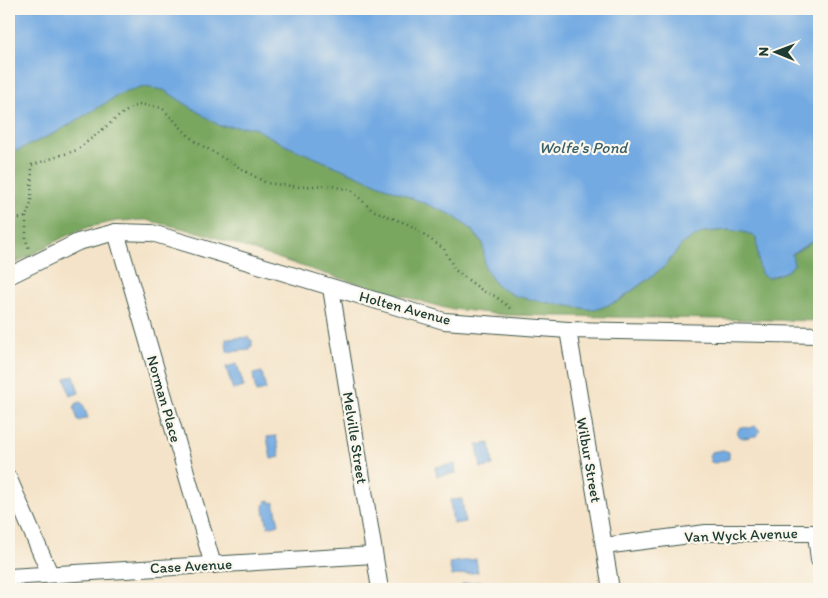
<svg xmlns="http://www.w3.org/2000/svg" width="828" height="598" viewBox="0 0 828 598" font-family="Itim,sans-serif">
<style>
.forest{fill:#7aa760;stroke:#4c724a}
.water{fill:#73aae2;stroke:#49748b}
.lines{fill:none;stroke-linecap:round;stroke-linejoin:round}
.minor-casing{stroke:#3f564a;stroke-width:18}
.path{stroke:#3f564a;stroke-width:2.5;stroke-dasharray:1 4;stroke-linecap:butt}
.minor{stroke:#fff;stroke-width:16}
.labels{text-anchor:middle;dominant-baseline:central;stroke-width:4.5;stroke-linejoin:round;paint-order:stroke}
.street-label{font-size:15px;fill:#1f3d34;stroke:#fbf7ec}
.water-label{font-size:16px;font-style:italic;fill:#385e68;stroke:#fbf7ec}
</style>
<rect width="100%" height="100%" fill="#fbf7ec"/>
<filter id="ink" filterUnits="userSpaceOnUse"><feTurbulence type="fractalNoise" baseFrequency=".02" numOctaves="2"/><feDisplacementMap in="SourceGraphic" scale="10" xChannelSelector="R" yChannelSelector="G"/><feConvolveMatrix kernelMatrix="1 2 1 2 8 2 1 2 1" color-interpolation-filters="sRGB"/></filter>
<filter id="wash" filterUnits="userSpaceOnUse"><feTurbulence type="fractalNoise" baseFrequency=".0096" numOctaves="4" result="noise"/><feDisplacementMap in="SourceGraphic" scale="20" xChannelSelector="R" yChannelSelector="G"/><feGaussianBlur stdDeviation="1.12" result="paint"/><feColorMatrix in="noise" values="0 0 0 0 0 0 0 0 0 0 0 0 0 0 0 0 0 1.4 0 .05"/><feComposite in="paint" operator="in"/></filter>
<g filter="url(#wash)">
<rect width="100%" height="100%" fill="#f4e3c8"/>
<!-- forest -->
<polygon class="forest" points="144,87 164,90 220,126 252,127 287,146 450,214 470,228 483,244 485,268 496,285 515,296 544,302 595,310 619,301 664,267 683,243 704,232 728,230 744,232 756,237 759,267 769,278 787,271 794,265 792,255 811,242 819,239 819,321 505,315 445,308 322,273 202,233 146,220 117,221 89,227 64,237 9,267 9,165 16,151 57,132 122,93"/>
<!-- water -->
<g class="water">
<polygon points="9,9 819,9 819,239 811,242 792,254 794,265 787,271 769,278 762,275 759,267 756,237 744,232 728,230 704,232 683,243 664,267 618,301 595,310 544,302 515,296 496,285 485,268 483,243 470,228 450,214 287,146 252,127 220,126 164,90 144,87 122,93 57,132 16,151 9,165"/>
<polygon points="249,337 249,340 252,340 252,346 250,346 250,350 227,352 226,339"/>
<polygon points="237,364 244,387 233,390 226,367"/>
<polygon points="262,372 266,390 256,392 253,374"/>
<polygon points="74,376 79,393 70,396 65,378"/>
<polygon points="80,402 83,404 88,418 78,421 74,407 77,403"/>
<path d="M756,426L760,431L756,436C749,436 742,442 737,433L740,427L749,428Z"/>
<polygon points="276,436 280,457 271,459 267,437"/>
<polygon points="490,443 493,466 481,468 477,445"/>
<polygon points="723,450 729,452 729,459 715,463 711,462 709,456 711,452"/>
<polygon points="455,464 456,473 437,476 435,467"/>
<polygon points="462,499 465,522 453,524 450,500"/>
<polygon points="270,500 271,503 274,502 279,524 268,527 263,505 266,504 266,501"/>
<polygon points="476,559 478,572 452,576 449,563"/>
<polygon points="482,581 483,589 463,589 462,584"/>
</g>
</g>
<g filter="url(#ink)">
<g class="lines">
<defs>
<g id="minor">
<polyline points="116,232 213,565"/>
<polyline points="9,276 78,242 116,232 152,233 444,321 568,330 819,335"/>
<polyline points="331,288 380,589"/>
<polyline points="568,330 611,589"/>
<polyline points="9,479 50,574"/>
<polyline points="816,533 819,560"/>
<polyline points="604,546 706,533 819,533"/>
<polyline points="9,577 374,555"/>
</g>
</defs>
<!-- minor casing -->
<use href="#minor" class="minor-casing"/>
<!-- path -->
<g class="path">
<polyline points="26,217 26,240 29,249"/>
<polyline points="9,220 26,217 31,203 32,165 77,150 123,113 139,104 162,108 194,141 266,183 300,187 326,185 351,190 372,210 410,225 444,249 455,270 483,291 495,296 509,307 511,311"/>
</g>
<!-- minor -->
<use href="#minor" class="minor"/>
</g>
</g>
<g class="labels">
<!-- street labels -->
<g class="street-label">
<text transform="translate(405 308) rotate(15)">Holten Avenue</text>
<text transform="translate(164 399) rotate(74)">Norman Place</text>
<text transform="translate(355 438) rotate(81)">Melville Street</text>
<text transform="translate(589 460) rotate(80)">Wilbur Street</text>
<text transform="translate(741 535) rotate(-2)">Van Wyck Avenue</text>
<text transform="translate(191 566) rotate(-3)">Case Avenue</text>
</g>
<!-- water labels -->
<g class="water-label">
<text x="583" y="147">Wolfe's Pond</text>
</g>
</g>
<!-- margin -->
<rect width="828" height="598" fill="none" stroke="#fbf7ec" stroke-width="30"/>
<!-- north arrow -->
<g transform="translate(776 52) rotate(271)" stroke="#fbf7ec" stroke-width="4" paint-order="stroke">
<path d="M0-4L9 19L0 12L-9 19Z" fill="#1f3d34"/>
<text y="-8" font-size="14" font-weight="bold" text-anchor="middle" fill="#1f3d34">N</text>
</g>
</svg>
